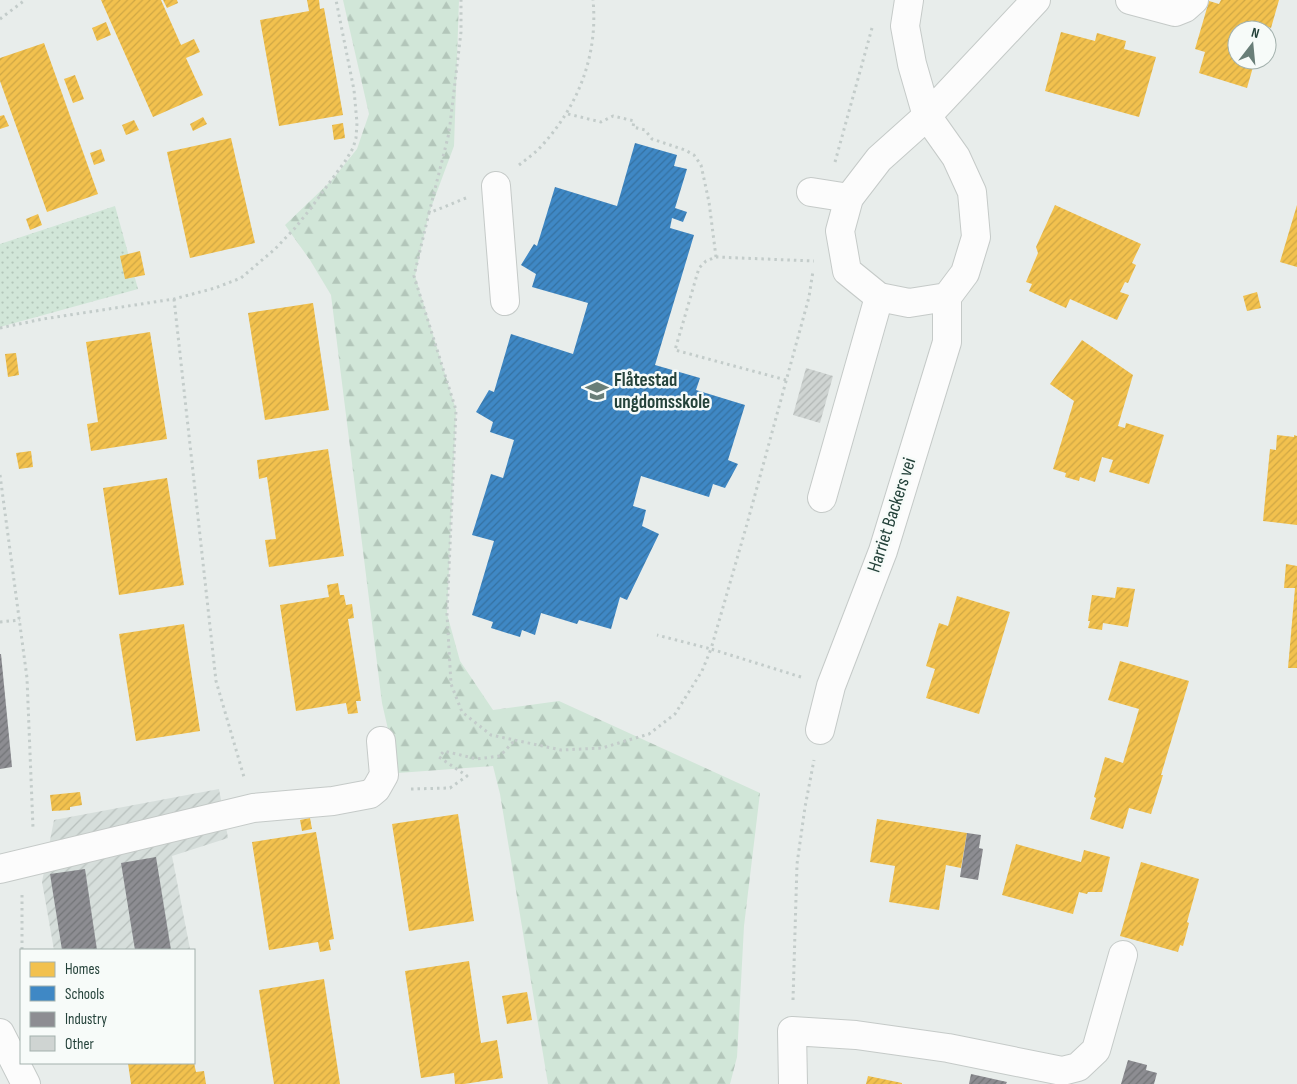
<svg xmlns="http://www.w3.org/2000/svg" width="1297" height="1084" viewBox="0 0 1297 1084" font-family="'Sofia Sans Condensed',sans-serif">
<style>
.industrial{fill:url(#industrial-furrows)}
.grass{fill:url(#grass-dots)}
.forest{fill:url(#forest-firs)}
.homes{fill:url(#homes-hatch)}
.schools{fill:url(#schools-hatch)}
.industry{fill:url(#industry-hatch)}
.building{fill:url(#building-hatch)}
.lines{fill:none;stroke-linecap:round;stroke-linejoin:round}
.minor-casing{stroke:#c5cac8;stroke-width:30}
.path{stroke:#c3ccca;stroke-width:3;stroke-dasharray:2.5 4;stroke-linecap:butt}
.minor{stroke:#fcfcfc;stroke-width:28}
.labels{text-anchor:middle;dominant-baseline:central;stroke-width:5;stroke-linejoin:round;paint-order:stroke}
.poi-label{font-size:19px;font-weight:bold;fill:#24423a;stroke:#f7fbf9;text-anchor:start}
.street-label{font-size:19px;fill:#24423a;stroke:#f7fbf9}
</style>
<defs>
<pattern id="industrial-furrows" width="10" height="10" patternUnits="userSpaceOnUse" patternTransform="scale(1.25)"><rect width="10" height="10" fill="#d6dedb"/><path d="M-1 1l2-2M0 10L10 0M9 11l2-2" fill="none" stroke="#b8c0bd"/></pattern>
<pattern id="grass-dots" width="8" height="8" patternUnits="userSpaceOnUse" patternTransform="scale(1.25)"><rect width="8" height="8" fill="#d1e6d8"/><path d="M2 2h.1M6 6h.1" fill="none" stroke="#b3c6ba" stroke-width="1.8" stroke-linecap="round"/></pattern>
<pattern id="forest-firs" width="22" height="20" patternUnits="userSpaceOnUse" patternTransform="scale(1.25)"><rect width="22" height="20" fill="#d1e6d8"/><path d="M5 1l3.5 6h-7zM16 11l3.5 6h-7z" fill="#b3c6ba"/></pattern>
<pattern id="homes-hatch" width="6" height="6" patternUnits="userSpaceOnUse" patternTransform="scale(1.25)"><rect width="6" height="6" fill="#f2c14e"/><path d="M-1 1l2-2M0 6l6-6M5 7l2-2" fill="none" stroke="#cfa745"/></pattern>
<pattern id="schools-hatch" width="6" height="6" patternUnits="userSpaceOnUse" patternTransform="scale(1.25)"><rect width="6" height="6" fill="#3f88c5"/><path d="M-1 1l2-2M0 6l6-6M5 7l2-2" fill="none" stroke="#3571a1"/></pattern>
<pattern id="industry-hatch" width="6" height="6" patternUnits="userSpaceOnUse" patternTransform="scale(1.25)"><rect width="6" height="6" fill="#8d8d92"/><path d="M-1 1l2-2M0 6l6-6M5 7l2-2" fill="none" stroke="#737578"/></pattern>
<pattern id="building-hatch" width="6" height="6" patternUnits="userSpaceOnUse" patternTransform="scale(1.25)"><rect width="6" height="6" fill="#cfd4d2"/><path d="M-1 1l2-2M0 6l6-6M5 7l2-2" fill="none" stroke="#b2b7b5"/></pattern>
</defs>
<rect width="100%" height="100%" fill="#e8edeb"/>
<!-- industrial -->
<polygon class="industrial" points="219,789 228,838 172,856 190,949 185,950 54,950 42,882 54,820"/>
<!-- grass -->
<polygon class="grass" points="115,206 138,289 0,327 0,244"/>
<!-- forest -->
<polygon class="forest" points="343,0 459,0 454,146 429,213 415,276 456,410 447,614 460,661 493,710 559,701 760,793 744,926 737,1057 730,1084 548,1084 500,794 493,766 398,773 382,703 331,295 310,260 285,225 332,180 357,149 369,114"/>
<!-- homes -->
<g class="homes">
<polygon points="101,0 161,0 181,45 194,39 200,52 186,58 203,95 153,117"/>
<polygon points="163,0 177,0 178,3 167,8"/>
<polygon points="307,0 319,0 320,9 324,8 343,115 279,126 260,20 309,11"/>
<polygon points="1221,0 1279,0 1271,28 1266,26 1264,30 1237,30 1237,60 1255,60 1247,88 1199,73 1205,52 1195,49 1209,1 1219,4"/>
<polygon points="106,22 111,35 97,41 92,28"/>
<polygon points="1061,32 1095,41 1097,33 1126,41 1124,49 1156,57 1139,117 1045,91"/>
<polygon points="44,43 98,194 47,212 0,81 0,58"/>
<polygon points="75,75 84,99 73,103 64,79"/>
<polygon points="4,115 9,126 0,129 0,116"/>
<polygon points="203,117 207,124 193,131 190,124"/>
<polygon points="134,120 139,130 126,135 122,125"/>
<polygon points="343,123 345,138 334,140 332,125"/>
<polygon points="231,138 255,243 190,258 167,152"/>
<polygon points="101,149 105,161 94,165 90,153"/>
<polygon points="1055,205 1141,244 1132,263 1136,265 1128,283 1125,282 1120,292 1129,295 1117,320 1070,299 1066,308 1029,291 1032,284 1026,282 1038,253 1036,247"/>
<polygon points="1297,205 1297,267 1280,262"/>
<polygon points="38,214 42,225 30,230 26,219"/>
<polygon points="140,251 145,275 125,279 120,256"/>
<polygon points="1257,292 1261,308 1247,311 1243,296"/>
<polygon points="313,303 329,410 265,420 248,313"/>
<polygon points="150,332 167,439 91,451 87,424 98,422 86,342"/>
<polygon points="1082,340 1133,375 1118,426 1125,428 1126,423 1164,435 1149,484 1109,472 1113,460 1102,457 1095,482 1080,477 1079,481 1065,477 1066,473 1053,469 1074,401 1050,384"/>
<polygon points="16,353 19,375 8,377 5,354"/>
<polygon points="1277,435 1294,437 1294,435 1297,436 1297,525 1263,521 1270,449 1276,450"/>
<polygon points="328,449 344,556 269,567 265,540 276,539 267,477 259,479 257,460"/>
<polygon points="31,451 33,467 19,469 16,453"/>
<polygon points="167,478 184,585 119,595 103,488"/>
<polygon points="1286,564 1297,566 1297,668 1288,668 1295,588 1284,588"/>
<polygon points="338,583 340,595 344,595 346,605 352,604 354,618 348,619 361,701 356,701 358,713 348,714 346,703 296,711 280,605 329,597 327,585"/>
<polygon points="1117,587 1135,589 1128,627 1103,623 1102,630 1088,628 1090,621 1088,621 1092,595 1115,598"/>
<polygon points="957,596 1010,612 979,714 926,698 935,669 926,666 939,623 948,626"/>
<polygon points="184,624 200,731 136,741 119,634"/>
<polygon points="1120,661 1189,681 1161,775 1163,775 1151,814 1129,808 1123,829 1090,819 1096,798 1094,797 1105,757 1123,763 1139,709 1108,700"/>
<polygon points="80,792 82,805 70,807 70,810 52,811 50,795"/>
<polygon points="458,814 474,921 409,931 392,824"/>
<polygon points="310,818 312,829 302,831 300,820"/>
<polygon points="877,819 967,833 961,868 946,865 939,910 889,902 895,866 870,862"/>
<polygon points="316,832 334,939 329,940 331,950 320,952 318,942 269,950 252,842"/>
<polygon points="1016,844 1081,862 1084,850 1110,857 1102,892 1088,892 1087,894 1079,892 1073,914 1002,895"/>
<polygon points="1141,862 1199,879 1187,922 1189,923 1183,946 1180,945 1178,952 1120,936"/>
<polygon points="469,961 481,1043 497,1040 503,1078 464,1084 455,1084 454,1073 421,1078 405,971"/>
<polygon points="324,979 340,1084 274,1084 259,990"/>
<polygon points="527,992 532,1020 507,1024 502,996"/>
<polygon points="128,1063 194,1063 196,1072 204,1071 206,1084 131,1084"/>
<polygon points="868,1076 902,1083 902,1084 866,1084"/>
</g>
<!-- schools -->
<polygon class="schools" points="635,143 677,155 674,166 687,169 675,208 687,212 683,222 672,218 670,228 694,235 655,365 700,378 696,390 745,405 728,460 738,464 725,488 713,484 709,497 641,476 633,506 646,510 642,526 659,534 627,600 620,597 611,629 579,620 577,624 541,613 535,635 522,630 520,637 491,628 493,622 472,615 494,541 472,535 491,474 503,478 514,440 490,432 493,422 476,412 489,390 494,392 511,334 573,354 588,303 532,287 536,274 521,265 534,244 537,246 555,187 617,206"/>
<!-- industry -->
<g class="industry">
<polygon points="0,654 1,654 12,767 0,769"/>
<polygon points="967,833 981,835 979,848 983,849 978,880 960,877"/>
<polygon points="156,857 171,950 135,950 121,863"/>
<polygon points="85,869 97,950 62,950 50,874"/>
<polygon points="1128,1060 1147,1065 1146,1070 1157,1073 1154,1084 1121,1084"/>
<polygon points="971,1074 1007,1082 1006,1084 969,1084"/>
</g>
<!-- building -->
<polygon class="building" points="806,368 833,376 820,423 793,415"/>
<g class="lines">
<defs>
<g id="minor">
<polyline points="909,0 905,26 912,64 927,116 956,157 972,192 976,237 965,273 947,297 909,303 879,297 847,271 840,231 849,198 879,159 927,116 1036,0"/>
<polyline points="1130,0 1175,12 1185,8 1194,0"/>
<polyline points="496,186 505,301"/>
<polyline points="811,192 849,198"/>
<polyline points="822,498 879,297"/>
<polyline points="820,730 831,686 883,551 947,342 947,297"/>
<polyline points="0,869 253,808 333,801 370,794 376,789 384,775 381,741"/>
<polyline points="0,1033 26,1084"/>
<polyline points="793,1084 792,1031 856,1035 948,1048 1062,1071 1078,1067 1096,1050 1123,955"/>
</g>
</defs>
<!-- minor casing -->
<use href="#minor" class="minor-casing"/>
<!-- path -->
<g class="path">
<polyline points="0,19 25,0"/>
<polyline points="568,114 601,122 613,116 634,121 633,127 645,130 652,139 685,150 694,155 701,165 709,202 716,257"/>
<polyline points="835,162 872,28"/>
<path d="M519,165C528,158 538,151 545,142C580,102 598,53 593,0"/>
<polyline points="466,198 429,213 414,276 456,410 447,614 451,684 462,712 491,735 561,750 602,748 649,734 675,714 702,671 711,649 657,635"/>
<polyline points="429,213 449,133 461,32 461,0"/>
<polyline points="174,299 216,681 244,777"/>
<polyline points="0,328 43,319 174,299 215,288 241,278 275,249 295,228 311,208 346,160 353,148 356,138 357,123 354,90 336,0"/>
<polyline points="786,380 675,350 699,268 706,261 716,257 814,261"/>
<polyline points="0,475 27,678 33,828"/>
<polyline points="0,622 20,620"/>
<polyline points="801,677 711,649 747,524 809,297 813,271"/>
<polyline points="411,789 450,788 467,776 439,757 444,751 477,759 500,756 514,741"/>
<polyline points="22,895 22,950"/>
<polyline points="793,1000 797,864 805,807 814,760"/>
</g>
<!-- minor -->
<use href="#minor" class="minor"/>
</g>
<!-- icons -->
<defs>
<symbol id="school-bare" viewBox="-9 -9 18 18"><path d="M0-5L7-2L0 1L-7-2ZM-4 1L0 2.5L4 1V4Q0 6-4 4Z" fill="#697e78" stroke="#f7fbf9" stroke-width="2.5" paint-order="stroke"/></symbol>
</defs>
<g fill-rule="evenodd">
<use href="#school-bare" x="581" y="375" width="32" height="32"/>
</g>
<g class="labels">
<!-- poi labels -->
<g class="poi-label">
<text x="614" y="380">Flåtestad<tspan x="614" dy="22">ungdomsskole</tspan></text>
</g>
<!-- street labels -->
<g class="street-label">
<text transform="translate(892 515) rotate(-72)">Harriet Backers vei</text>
</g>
</g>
<!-- legend -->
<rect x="20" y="949" width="175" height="115" fill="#f7fbf9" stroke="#a3b1ad"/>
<rect x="30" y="962" width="25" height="15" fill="#f2c14e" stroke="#a3b1ad"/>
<text x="65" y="974" font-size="15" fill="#24423a">Homes</text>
<rect x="30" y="986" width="25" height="15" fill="#3f88c5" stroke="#a3b1ad"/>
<text x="65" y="999" font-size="15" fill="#24423a">Schools</text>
<rect x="30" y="1012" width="25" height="15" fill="#8d8d92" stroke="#a3b1ad"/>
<text x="65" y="1024" font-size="15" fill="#24423a">Industry</text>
<rect x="30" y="1036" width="25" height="15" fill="#cfd4d2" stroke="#a3b1ad"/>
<text x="65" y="1049" font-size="15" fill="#24423a">Other</text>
<!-- north arrow -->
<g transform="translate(1252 45) rotate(16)"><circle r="24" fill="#f7fbf9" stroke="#a3b1ad"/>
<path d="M0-4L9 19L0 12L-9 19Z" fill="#697e78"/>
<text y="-8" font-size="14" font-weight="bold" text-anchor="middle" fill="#24423a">N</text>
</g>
</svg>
